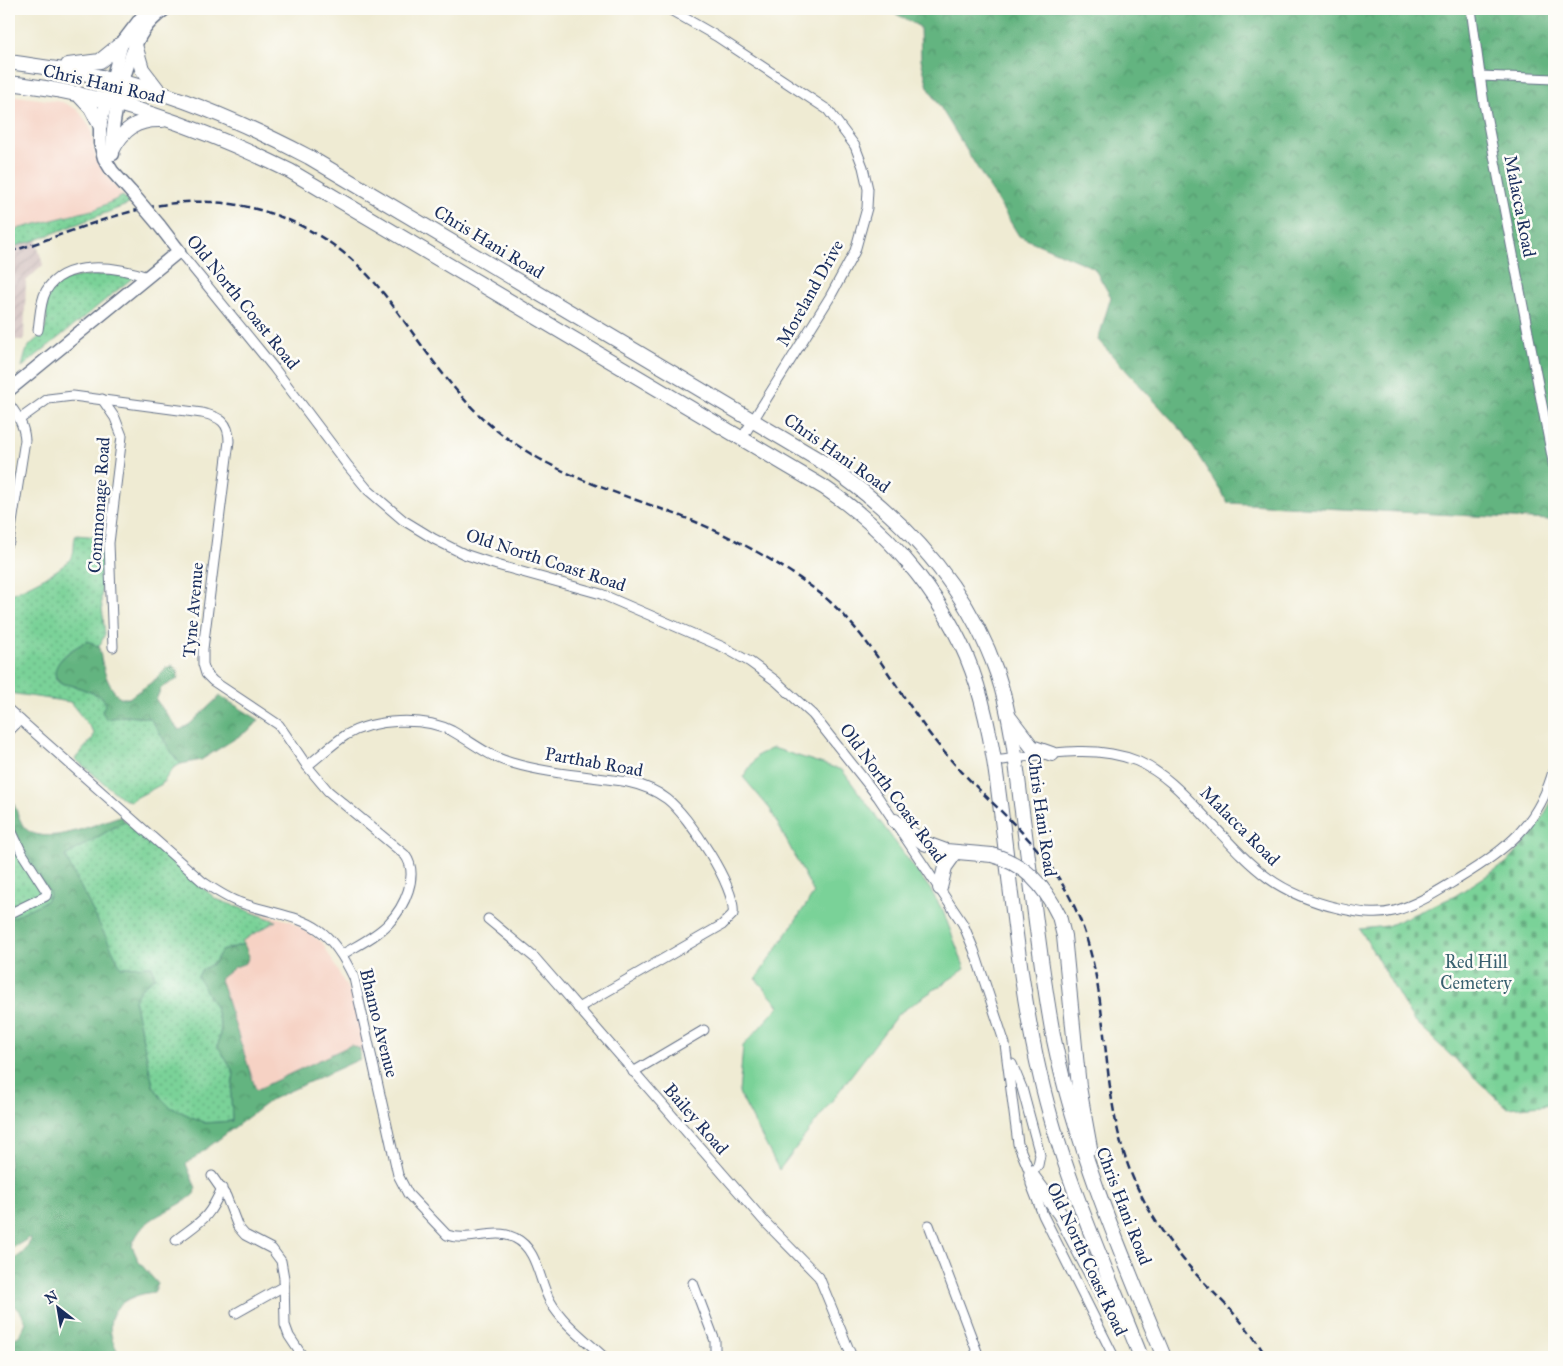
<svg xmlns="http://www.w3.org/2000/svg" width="1563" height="1366" viewBox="0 0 1563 1366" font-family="'IM FELL Great Primer',serif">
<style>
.built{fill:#f6d2c4}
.industrial{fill:url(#industrial-furrows)}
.grass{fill:url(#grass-dots);stroke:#4a807b}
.forest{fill:url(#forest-crowns);stroke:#3f726f}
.cemetery{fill:url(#cemetery-stones);stroke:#4a807b}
.green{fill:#7ad298;stroke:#4a807b}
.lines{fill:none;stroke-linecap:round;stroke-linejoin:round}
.street-casing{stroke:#657187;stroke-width:11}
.secondary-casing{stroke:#657187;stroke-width:15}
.primary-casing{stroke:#657187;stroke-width:16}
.street{stroke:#fff;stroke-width:9}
.secondary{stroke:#fff;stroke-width:12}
.primary{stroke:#fff;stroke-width:14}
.rail{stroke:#1b2f5e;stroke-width:2.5;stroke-dasharray:8 4;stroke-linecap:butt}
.secondary-bridge-casing{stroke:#657187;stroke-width:15;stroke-linecap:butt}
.primary-bridge-casing{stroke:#657187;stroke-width:16;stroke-linecap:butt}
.secondary-bridge{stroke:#fff;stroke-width:12}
.primary-bridge{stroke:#fff;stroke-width:14}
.labels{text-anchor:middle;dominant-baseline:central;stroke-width:5;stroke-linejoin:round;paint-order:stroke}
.street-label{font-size:18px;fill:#1b2f5e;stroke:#fdfcf7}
.park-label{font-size:18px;fill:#38606f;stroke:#fdfcf7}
</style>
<defs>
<pattern id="industrial-furrows" width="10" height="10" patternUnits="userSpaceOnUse" patternTransform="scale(1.25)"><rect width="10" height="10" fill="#d1bfbe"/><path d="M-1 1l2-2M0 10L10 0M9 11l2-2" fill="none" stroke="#b3a4a6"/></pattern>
<pattern id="grass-dots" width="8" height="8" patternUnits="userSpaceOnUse" patternTransform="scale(1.25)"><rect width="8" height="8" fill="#7ad298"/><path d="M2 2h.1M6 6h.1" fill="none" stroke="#63ab7f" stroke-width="1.8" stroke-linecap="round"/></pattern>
<pattern id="forest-crowns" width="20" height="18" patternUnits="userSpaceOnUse" patternTransform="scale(1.25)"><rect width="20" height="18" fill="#63b480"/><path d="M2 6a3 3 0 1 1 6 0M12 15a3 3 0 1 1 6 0" fill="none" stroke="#51936c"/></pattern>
<pattern id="cemetery-stones" width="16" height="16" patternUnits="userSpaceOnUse" patternTransform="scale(1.25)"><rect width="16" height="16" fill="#7ad298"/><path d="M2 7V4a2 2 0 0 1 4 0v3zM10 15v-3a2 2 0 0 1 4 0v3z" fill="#63ab7f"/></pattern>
</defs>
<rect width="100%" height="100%" fill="#fdfcf7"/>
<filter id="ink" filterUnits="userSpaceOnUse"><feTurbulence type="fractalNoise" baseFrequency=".02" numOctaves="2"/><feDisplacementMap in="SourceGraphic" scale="10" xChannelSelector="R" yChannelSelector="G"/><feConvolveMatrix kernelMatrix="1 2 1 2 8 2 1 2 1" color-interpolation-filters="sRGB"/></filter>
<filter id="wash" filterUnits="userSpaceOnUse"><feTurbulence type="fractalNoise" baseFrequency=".0096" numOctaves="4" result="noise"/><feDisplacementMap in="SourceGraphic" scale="20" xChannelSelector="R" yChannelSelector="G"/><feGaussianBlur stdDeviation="1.12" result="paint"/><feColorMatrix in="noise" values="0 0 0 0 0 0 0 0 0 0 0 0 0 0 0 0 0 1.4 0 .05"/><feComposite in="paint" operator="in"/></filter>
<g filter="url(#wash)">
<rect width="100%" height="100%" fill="#efebd3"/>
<!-- built -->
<g class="built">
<polygon points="9,95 62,102 78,110 91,129 95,154 100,167 123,196 96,209 9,231"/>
<polygon points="253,911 290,921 322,942 352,997 366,1050 268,1097 235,1125 106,998"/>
</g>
<!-- industrial -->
<polygon class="industrial" points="36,240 43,265 26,281 24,340 9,340 9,248"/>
<!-- grass -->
<g class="grass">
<polygon points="123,196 129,204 36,240 9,248 9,231 96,209"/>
<path d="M122,274L135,276L22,367C24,360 25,351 30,345C35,339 43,337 45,328C48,319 45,310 47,301C54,270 98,276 122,274Z"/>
<path d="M76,535L101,537L105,541L101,599L105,634L99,647L88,641C73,648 51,660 56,680L61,684C75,684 87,692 101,696L106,703V719L126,716L150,718C158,729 173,757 181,764L173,768L162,784L130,801L123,799L75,759L93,738L94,732L70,702L9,693V599L12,594C26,586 68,569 73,554C75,547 73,541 76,535Z"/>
<polygon points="125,821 216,899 276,921 242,941 244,944 221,951 215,962 201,971 198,976 216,1009 221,1027 218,1046 234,1073 231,1095 232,1121 205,1123 170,1107 161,1098 153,1085 134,1000 142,987 155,977 152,966 121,968 65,856"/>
<polygon points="9,839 27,853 50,894 46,901 9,919"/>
</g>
<!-- forest -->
<g class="forest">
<polygon points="887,9 1554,9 1554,518 1550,520 1228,503 1184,433 1098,340 1111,297 1094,268 1019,236 928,87 921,60 920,27"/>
<path d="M88,641L99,647C103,667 105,683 120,698H129C142,688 157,681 166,668L172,666L177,670L178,679L161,688L156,700L178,729L180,730L190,724L220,696L259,720L252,728L201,760L181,764C173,757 158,729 150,718L126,716L106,719L102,711L106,703L101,696C88,692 75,684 61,684C42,667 74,647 88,641Z"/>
<path d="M9,796C16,804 17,817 24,827C43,849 97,823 120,816L125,821L65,856L121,967L152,966L155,977L142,987L134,1000L153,1085L161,1098L170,1107L205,1123L232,1121L231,1095L234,1073L218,1046L221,1027L216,1009L198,977L201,971L215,962L221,951L244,944L249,956L246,963L235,967L220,979L256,1090L351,1045L360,1049V1059L272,1099L186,1164L196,1188L194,1194C172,1214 143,1213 132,1246L139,1262L158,1284L154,1292C113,1297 98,1321 121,1357H9V1341L19,1336L26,1322L20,1311L9,1302V1262C21,1255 28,1251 31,1237L9,1250V919L46,901L50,894L27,853L9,839Z"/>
</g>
<!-- cemetery -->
<polygon class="cemetery" points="1554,797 1554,1104 1507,1108 1413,1020 1360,929 1387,926 1455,896 1506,863 1534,833"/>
<!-- green -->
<polygon class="green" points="773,748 842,770 930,889 943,911 965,969 898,1014 779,1170 739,1093 743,1046 779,1006 756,979 814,893 770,809 743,777 758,755"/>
</g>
<g filter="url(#ink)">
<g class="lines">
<defs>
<g id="street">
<polyline points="669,9 716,36 828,110 855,146 863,167 868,189 867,208 855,251 830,297 742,438"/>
<polyline points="1471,9 1484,104 1554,467"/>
<polyline points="1480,76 1554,79"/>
<polyline points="179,251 274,368 348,466 368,490 403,520 434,539 464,554 497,565 601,594 723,647 750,662 776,681 813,715 878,797 963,924 974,950 1005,1044 1018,1144 1031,1175 1031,1184 1043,1215 1114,1357"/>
<path d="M38,330C40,317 40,302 46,291C64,259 117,266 147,277"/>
<polyline points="102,399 115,418 122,436 109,543 113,647"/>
<path d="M9,404C18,416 24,425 25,440L9,542"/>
<path d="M20,419L48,399L73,396L202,413C220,417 229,422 229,441L203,649V664L206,674L213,681L279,725L307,766L328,791L405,855C420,875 404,907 389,923C377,936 358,945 343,954"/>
<path d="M9,710L203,882C215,890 228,899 241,903C300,922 324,914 354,978L398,1175L408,1194L447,1235C469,1243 494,1227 515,1238C538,1249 539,1282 550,1301C562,1323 586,1340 604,1357"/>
<polyline points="9,731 20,720"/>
<path d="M995,761C1042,755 1092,743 1137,761C1167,774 1187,798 1209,821C1252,867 1274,893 1338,908C1357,912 1375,916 1394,911C1417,905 1438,891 1458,879C1506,850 1539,825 1554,768"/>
<path d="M307,766C320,756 332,744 346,735C374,719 423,716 452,731C472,742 489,757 512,763C549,774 590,776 628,782C642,785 654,789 667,799C688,815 737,888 733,914L722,925L578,1008"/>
<polyline points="9,826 22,853 47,892 46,896 9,914"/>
<polyline points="488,919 535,958 764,1221 819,1277 852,1357"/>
<polyline points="1012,1064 1022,1088 1040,1155 1038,1165 1031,1175"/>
<polyline points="633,1072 704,1030"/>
<polyline points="212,1176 226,1196 238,1227 245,1235 272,1249 281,1261 284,1278 285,1325 289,1336 303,1357"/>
<polyline points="929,1225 979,1357"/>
<path d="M176,1240C202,1220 208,1220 222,1188"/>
<polyline points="693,1283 715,1341 715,1357"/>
<polyline points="236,1313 284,1286"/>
</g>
<g id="secondary">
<path d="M113,154C108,128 128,53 143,31C149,22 157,15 165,9"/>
<polyline points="131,192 112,171 104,158 100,143 100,125 122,43 141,18 153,9"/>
<polyline points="9,390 179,251 159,225"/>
</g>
<g id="primary">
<polyline points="135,45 142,69 161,94"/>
<path d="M9,62C43,67 77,71 111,79C180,95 246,124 309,157L824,463C901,515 966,584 997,673C1011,715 1016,760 1021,804C1032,883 1039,962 1054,1040C1077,1151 1121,1253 1164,1357"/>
<polyline points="68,65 100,61 122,43"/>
<path d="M9,83C109,94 200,127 290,171L825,488C893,534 952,605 977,685C994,740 999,796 1006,853C1015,927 1023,1002 1040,1075C1062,1173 1104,1264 1141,1357"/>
<polyline points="77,93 91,108 100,125"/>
<path d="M112,151C123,129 137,119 162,120"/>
<polyline points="1009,717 1032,747 1052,754"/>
<polyline points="895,821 924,843 946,851 992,855"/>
<polyline points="940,888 945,867 955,853"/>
<polyline points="1059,916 1064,936 1079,1087 1090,1148"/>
<polyline points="1031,1175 1060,1214 1111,1311 1123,1327"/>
</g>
</defs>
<!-- street casing -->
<use href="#street" class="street-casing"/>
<!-- secondary casing -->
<use href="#secondary" class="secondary-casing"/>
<!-- primary casing -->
<use href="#primary" class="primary-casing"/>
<!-- street -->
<use href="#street" class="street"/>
<!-- secondary -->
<use href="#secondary" class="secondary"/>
<!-- primary -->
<use href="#primary" class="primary"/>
<!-- rail -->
<path class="rail" d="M9,252C59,237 109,214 161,205C245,190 332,226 384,294C422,343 454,399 504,436C564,480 624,494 691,520C733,537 786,566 821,594C871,635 897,692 935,741C992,813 1059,846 1087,940C1111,1018 1100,1100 1133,1178C1148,1212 1169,1244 1194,1272C1219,1299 1248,1324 1266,1357"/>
<defs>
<polyline id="secondary-bridge" points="131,192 159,225"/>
<path id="primary-bridge" d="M992,855C1025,864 1044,885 1059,916"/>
</defs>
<!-- secondary-bridge casing -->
<use href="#secondary-bridge" class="secondary-bridge-casing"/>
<!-- primary-bridge casing -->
<use href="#primary-bridge" class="primary-bridge-casing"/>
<!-- secondary-bridge -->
<use href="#secondary-bridge" class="secondary-bridge"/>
<!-- primary-bridge -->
<use href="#primary-bridge" class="primary-bridge"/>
</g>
</g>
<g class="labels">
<!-- street labels -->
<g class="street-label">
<text transform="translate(104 84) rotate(13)">Chris Hani Road</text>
<text transform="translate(1520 206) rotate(79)">Malacca Road</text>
<text transform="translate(489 242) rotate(31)">Chris Hani Road</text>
<text transform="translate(810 293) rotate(-61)">Moreland Drive</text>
<text transform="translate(243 302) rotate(51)">Old North Coast Road</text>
<text transform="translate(837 453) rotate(35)">Chris Hani Road</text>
<text transform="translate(99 505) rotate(-86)">Commonage Road</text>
<text transform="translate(546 560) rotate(18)">Old North Coast Road</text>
<text transform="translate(193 610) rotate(-85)">Tyne Avenue</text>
<text transform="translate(594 762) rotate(10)">Parthab Road</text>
<text transform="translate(893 793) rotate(54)">Old North Coast Road</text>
<text transform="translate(1042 815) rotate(82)">Chris Hani Road</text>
<text transform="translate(1240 826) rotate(45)">Malacca Road</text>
<text transform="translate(379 1023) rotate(76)">Bhamo Avenue</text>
<text transform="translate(696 1119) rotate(49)">Bailey Road</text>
<text transform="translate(1124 1206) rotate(69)">Chris Hani Road</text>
<text transform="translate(1087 1259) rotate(65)">Old North Coast Road</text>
</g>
<!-- park labels -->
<g class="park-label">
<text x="1476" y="962">Red Hill<tspan x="1476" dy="21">Cemetery</tspan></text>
</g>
</g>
<!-- margin -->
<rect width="1563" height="1366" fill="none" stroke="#fdfcf7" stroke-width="30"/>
<!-- north arrow -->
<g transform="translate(58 1308) rotate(329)" stroke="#fdfcf7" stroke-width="4" paint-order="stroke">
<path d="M0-4L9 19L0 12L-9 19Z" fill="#1b2f5e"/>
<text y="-8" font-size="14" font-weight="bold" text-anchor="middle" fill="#1b2f5e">N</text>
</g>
</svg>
